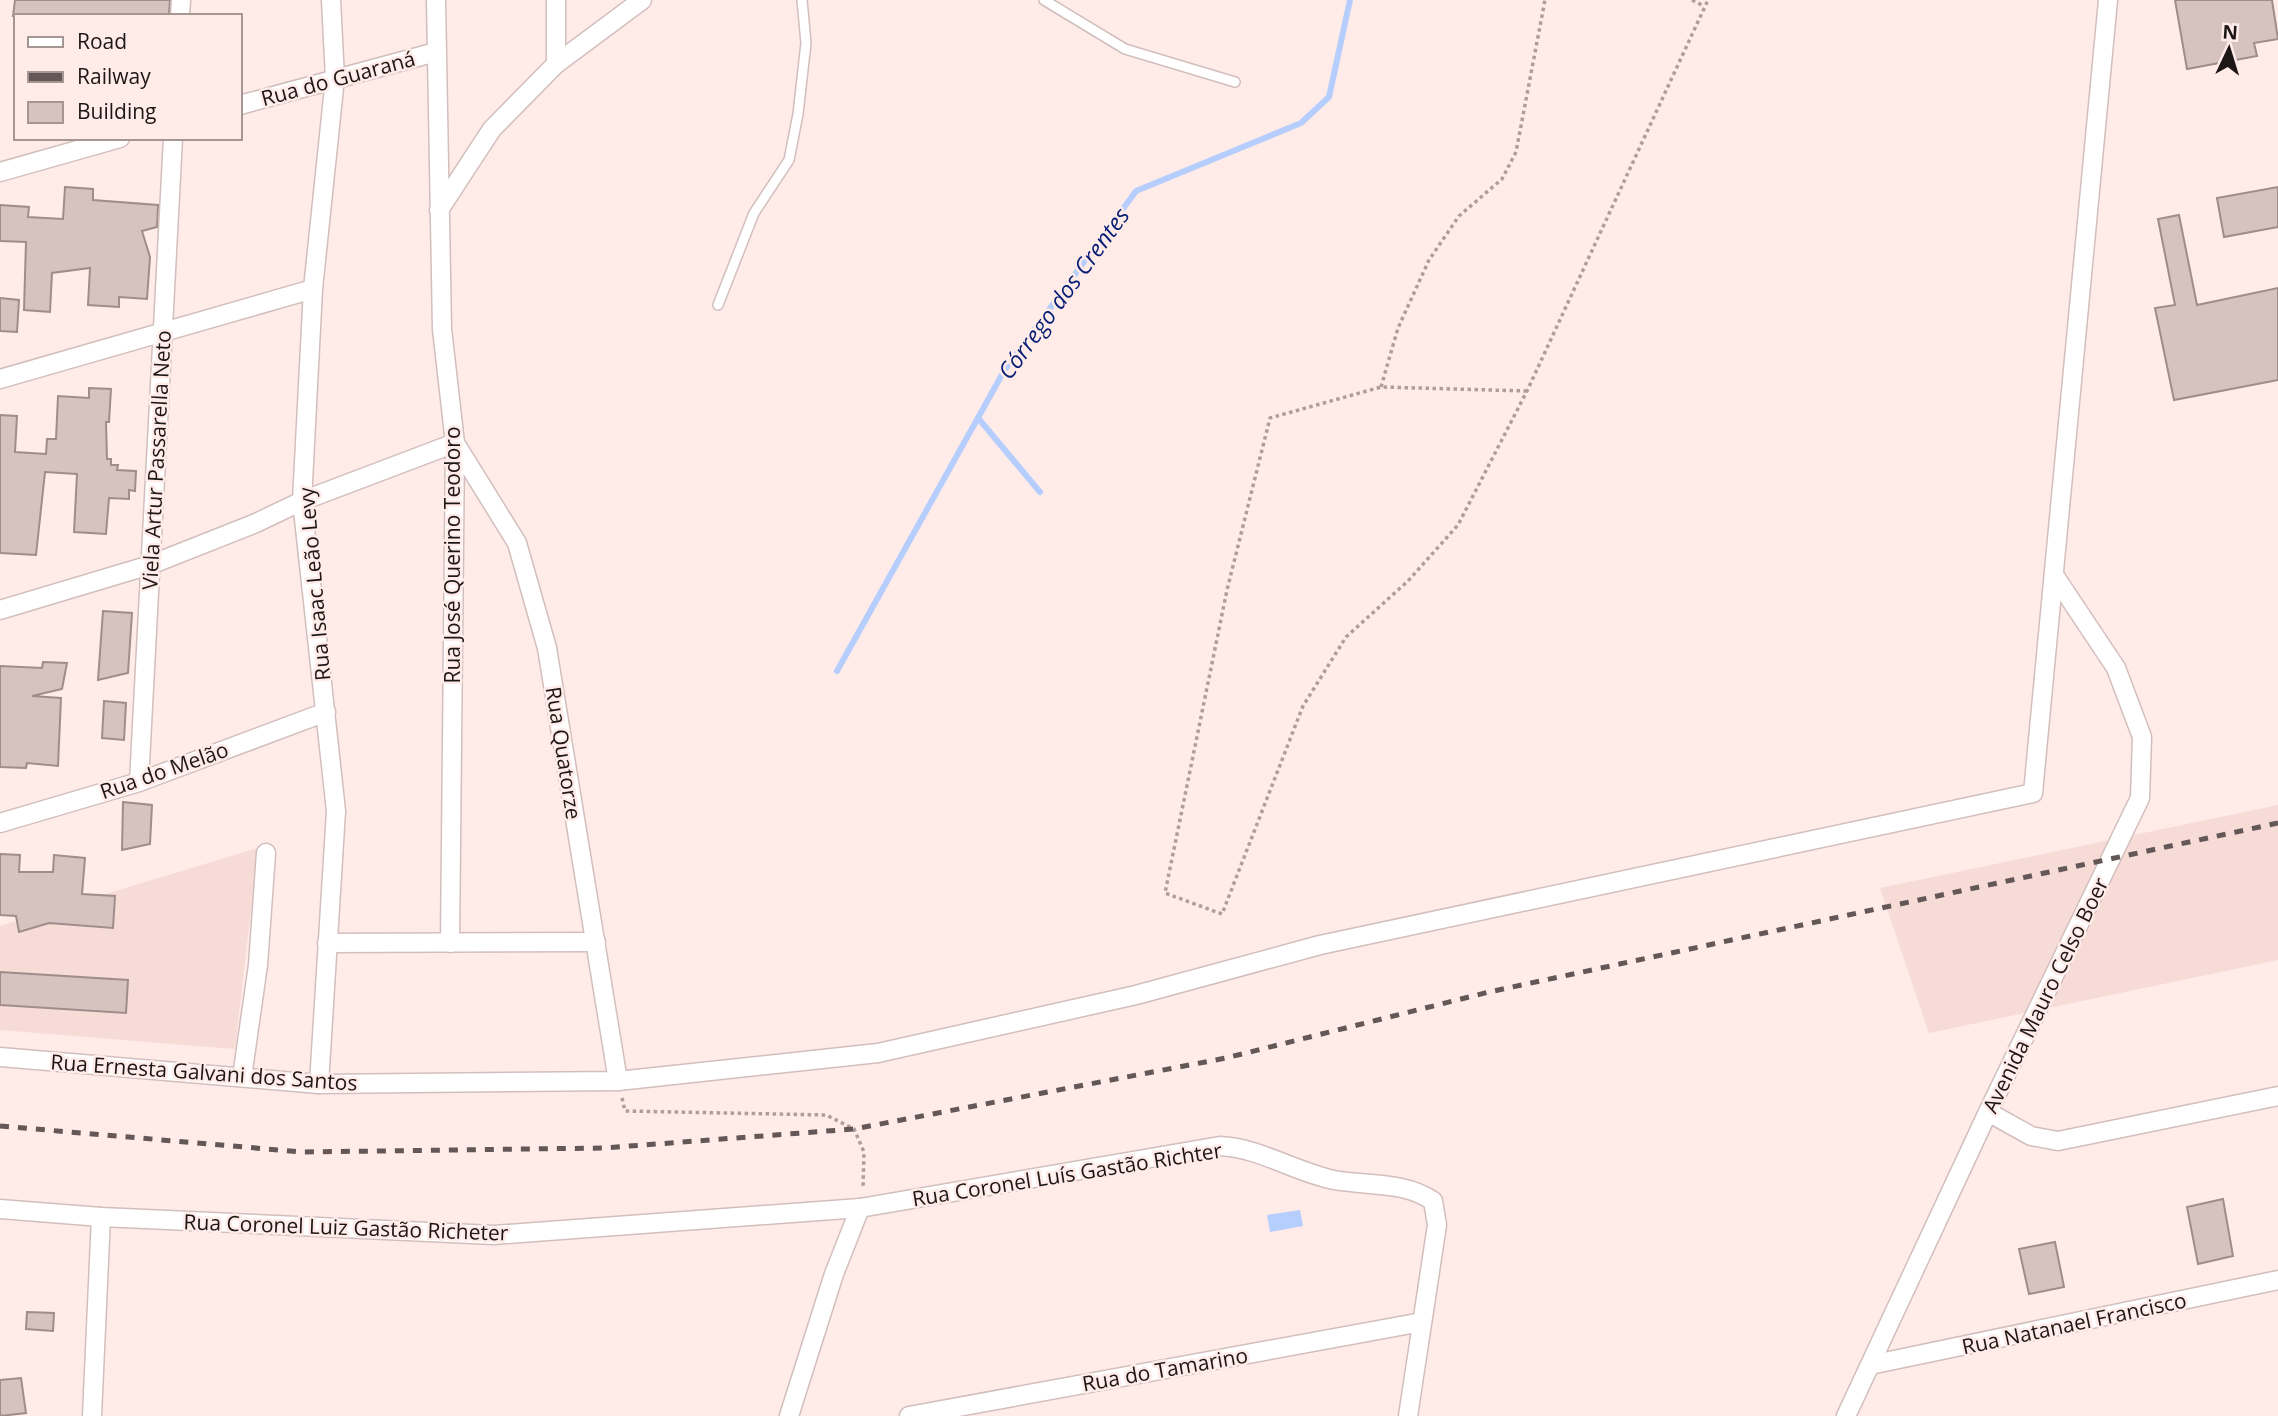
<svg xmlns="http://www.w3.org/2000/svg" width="2278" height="1416" viewBox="0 0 2278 1416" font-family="'Open Sans',sans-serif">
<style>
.built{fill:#f7dbd7}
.water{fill:#b6cefd}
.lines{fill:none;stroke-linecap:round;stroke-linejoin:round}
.stream{stroke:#b6cefd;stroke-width:6}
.building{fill:#d6c3c0;stroke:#9f8d8a;stroke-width:2}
.lane-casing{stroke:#d2bfbd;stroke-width:12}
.street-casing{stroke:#d2bfbd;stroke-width:21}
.path{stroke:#ad9d9b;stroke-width:3.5;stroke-dasharray:3.5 3.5;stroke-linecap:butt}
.lane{stroke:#fff;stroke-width:9}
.street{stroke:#fff;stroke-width:18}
.rail{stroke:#635857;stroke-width:5;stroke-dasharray:9 9;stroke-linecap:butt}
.labels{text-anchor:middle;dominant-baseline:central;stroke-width:5;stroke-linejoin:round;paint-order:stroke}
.street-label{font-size:21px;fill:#1d1616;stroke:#ffebe8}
.water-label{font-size:23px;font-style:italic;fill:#051d74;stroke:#ffebe8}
</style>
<rect width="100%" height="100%" fill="#ffebe8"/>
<!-- built -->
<g class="built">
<polygon points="2278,805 2278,960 1929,1033 1880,888"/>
<polygon points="258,848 235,1049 0,1030 0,926"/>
</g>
<!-- water -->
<polygon class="water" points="1300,1210 1303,1226 1270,1232 1267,1215"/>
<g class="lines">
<!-- stream -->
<g class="stream">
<polyline points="978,418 1040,492"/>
<polyline points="837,671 1004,371 1136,191 1301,123 1329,97 1350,0"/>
</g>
</g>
<!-- building -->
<g class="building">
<polygon points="15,0 170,0 169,14 162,16 13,16"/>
<polygon points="2175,0 2272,0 2278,39 2254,43 2257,56 2187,69"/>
<polygon points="65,187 93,189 93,200 158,205 157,227 142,231 150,257 147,299 119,297 119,307 88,305 90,268 52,273 50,312 24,310 26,242 0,241 0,205 29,207 28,217 63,219"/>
<polygon points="2278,187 2278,227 2224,237 2217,198"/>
<polygon points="2179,215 2197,305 2278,288 2278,380 2174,400 2155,308 2175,305 2158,219"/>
<polygon points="0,298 19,300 17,332 0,331"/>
<polygon points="89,388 111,389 109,422 106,422 107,459 111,459 111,465 118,465 117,470 136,471 135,491 129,490 129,499 109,498 106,534 74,532 77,474 45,472 36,555 0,553 0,415 17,416 15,452 46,454 47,439 56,439 58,396 89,398"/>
<polygon points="103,611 132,613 128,673 98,680"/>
<polygon points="43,662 67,663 62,689 32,696 61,698 58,766 27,763 26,768 0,767 0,666 42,668"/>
<polygon points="104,701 126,703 124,740 102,738"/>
<polygon points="123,802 152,805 150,844 122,850"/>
<polygon points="0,854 20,855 19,872 53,872 54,855 85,858 82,894 115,896 113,928 49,923 19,932 16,916 0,915"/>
<polygon points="0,972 128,980 126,1013 0,1005"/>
<polygon points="2223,1199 2233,1256 2198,1264 2187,1207"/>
<polygon points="2055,1242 2064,1287 2029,1294 2019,1249"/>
<polygon points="27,1312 54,1313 53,1331 26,1329"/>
<polygon points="21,1378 26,1413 0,1416 0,1380"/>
</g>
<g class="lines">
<defs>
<g id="lane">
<polyline points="1044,0 1125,49 1235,82"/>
<polyline points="718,305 754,213 789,160 798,114 806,43 802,0"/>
</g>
<g id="street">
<polyline points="436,0 442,329 455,443 450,943"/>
<polyline points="180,16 181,0"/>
<polyline points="556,64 556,0"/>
<polyline points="240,105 436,52"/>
<polyline points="0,172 120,138"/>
<polyline points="439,210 492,129 556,64 642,0"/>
<polyline points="0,379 313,289"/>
<polyline points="0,610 150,565 256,523 302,501 455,443 517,543 547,648 618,1081"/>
<polyline points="139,782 173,138"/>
<polyline points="0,823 139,782 326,712"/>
<polyline points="327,943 596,942"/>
<polyline points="0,1057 319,1084 618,1081 878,1053 1136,995 1320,945 2033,793 2108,0"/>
<polyline points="242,1077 258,965 266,853"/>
<polyline points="319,1084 336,811 302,501 313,289 335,78 331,0"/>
<polyline points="1988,1112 2031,1136 2058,1141 2278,1096"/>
<path d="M0,1209L101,1217L494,1235L860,1208L1220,1146C1260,1148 1295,1172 1334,1180C1367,1186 1404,1181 1433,1201L1437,1225L1408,1416"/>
<polyline points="1870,1365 2278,1280"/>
<polyline points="92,1416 101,1217"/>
<polyline points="789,1416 834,1274 860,1208"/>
<polyline points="909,1416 1422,1322"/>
<polyline points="1846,1416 1988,1112 2140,798 2142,737 2116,668 2054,575"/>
</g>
</defs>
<!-- lane casing -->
<use href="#lane" class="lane-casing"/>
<!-- street casing -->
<use href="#street" class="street-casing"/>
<!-- path -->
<g class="path">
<polyline points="1692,0 1704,6"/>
<polyline points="1381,387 1398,328 1429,260 1459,216 1502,179 1516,152 1545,0"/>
<polyline points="1527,391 1381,387 1270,418 1227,590 1165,893 1222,914 1303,706 1346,637 1408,581 1458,525 1527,391 1708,0"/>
<polyline points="622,1098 625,1111 826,1115 854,1129 864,1152 863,1188"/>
</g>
<!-- lane -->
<use href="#lane" class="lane"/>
<!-- street -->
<use href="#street" class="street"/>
<!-- rail -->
<polyline class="rail" points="0,1126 302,1152 604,1148 854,1129 1226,1058 1489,992 2278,823"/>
</g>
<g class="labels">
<!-- street labels -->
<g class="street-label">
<text transform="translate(338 78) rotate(-15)">Rua do Guaraná</text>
<text transform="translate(156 460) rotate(-87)">Viela Artur Passarella Neto</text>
<text transform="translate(452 555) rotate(-90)">Rua José Querino Teodoro</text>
<text transform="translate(314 584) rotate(-95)">Rua Isaac Leão Levy</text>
<text transform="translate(564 753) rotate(81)">Rua Quatorze</text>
<text transform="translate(164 770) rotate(-19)">Rua do Melão</text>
<text transform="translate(2045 995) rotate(-64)">Avenida Mauro Celso Boer</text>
<text transform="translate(204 1072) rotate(4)">Rua Ernesta Galvani dos Santos</text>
<text transform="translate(1067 1174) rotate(-9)">Rua Coronel Luís Gastão Richter</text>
<text transform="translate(346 1227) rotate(2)">Rua Coronel Luiz Gastão Richeter</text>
<text transform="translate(2074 1323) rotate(-12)">Rua Natanael Francisco</text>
<text transform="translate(1165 1369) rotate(-10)">Rua do Tamarino</text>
</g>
<!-- water labels -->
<g class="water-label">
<text transform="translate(1063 293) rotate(-54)">Córrego dos Crentes</text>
</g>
</g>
<!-- legend -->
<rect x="14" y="14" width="228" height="126" fill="#ffebe8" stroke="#a59694" stroke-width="2"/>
<rect x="28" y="37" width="35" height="10" fill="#ffffff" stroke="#a59694" stroke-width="2"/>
<text x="77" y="49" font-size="21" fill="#1d1616">Road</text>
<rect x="28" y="72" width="35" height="10" fill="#635857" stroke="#a59694" stroke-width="2"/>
<text x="77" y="84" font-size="21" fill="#1d1616">Railway</text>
<rect x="28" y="102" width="35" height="21" fill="#d6c3c0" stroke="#a59694" stroke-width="2"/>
<text x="77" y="119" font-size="21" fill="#1d1616">Building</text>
<!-- north arrow -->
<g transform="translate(2229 49) rotate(4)" stroke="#ffebe8" stroke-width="5" paint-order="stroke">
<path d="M0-5L12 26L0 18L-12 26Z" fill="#1d1616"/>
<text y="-10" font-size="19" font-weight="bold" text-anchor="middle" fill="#1d1616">N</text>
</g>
</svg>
